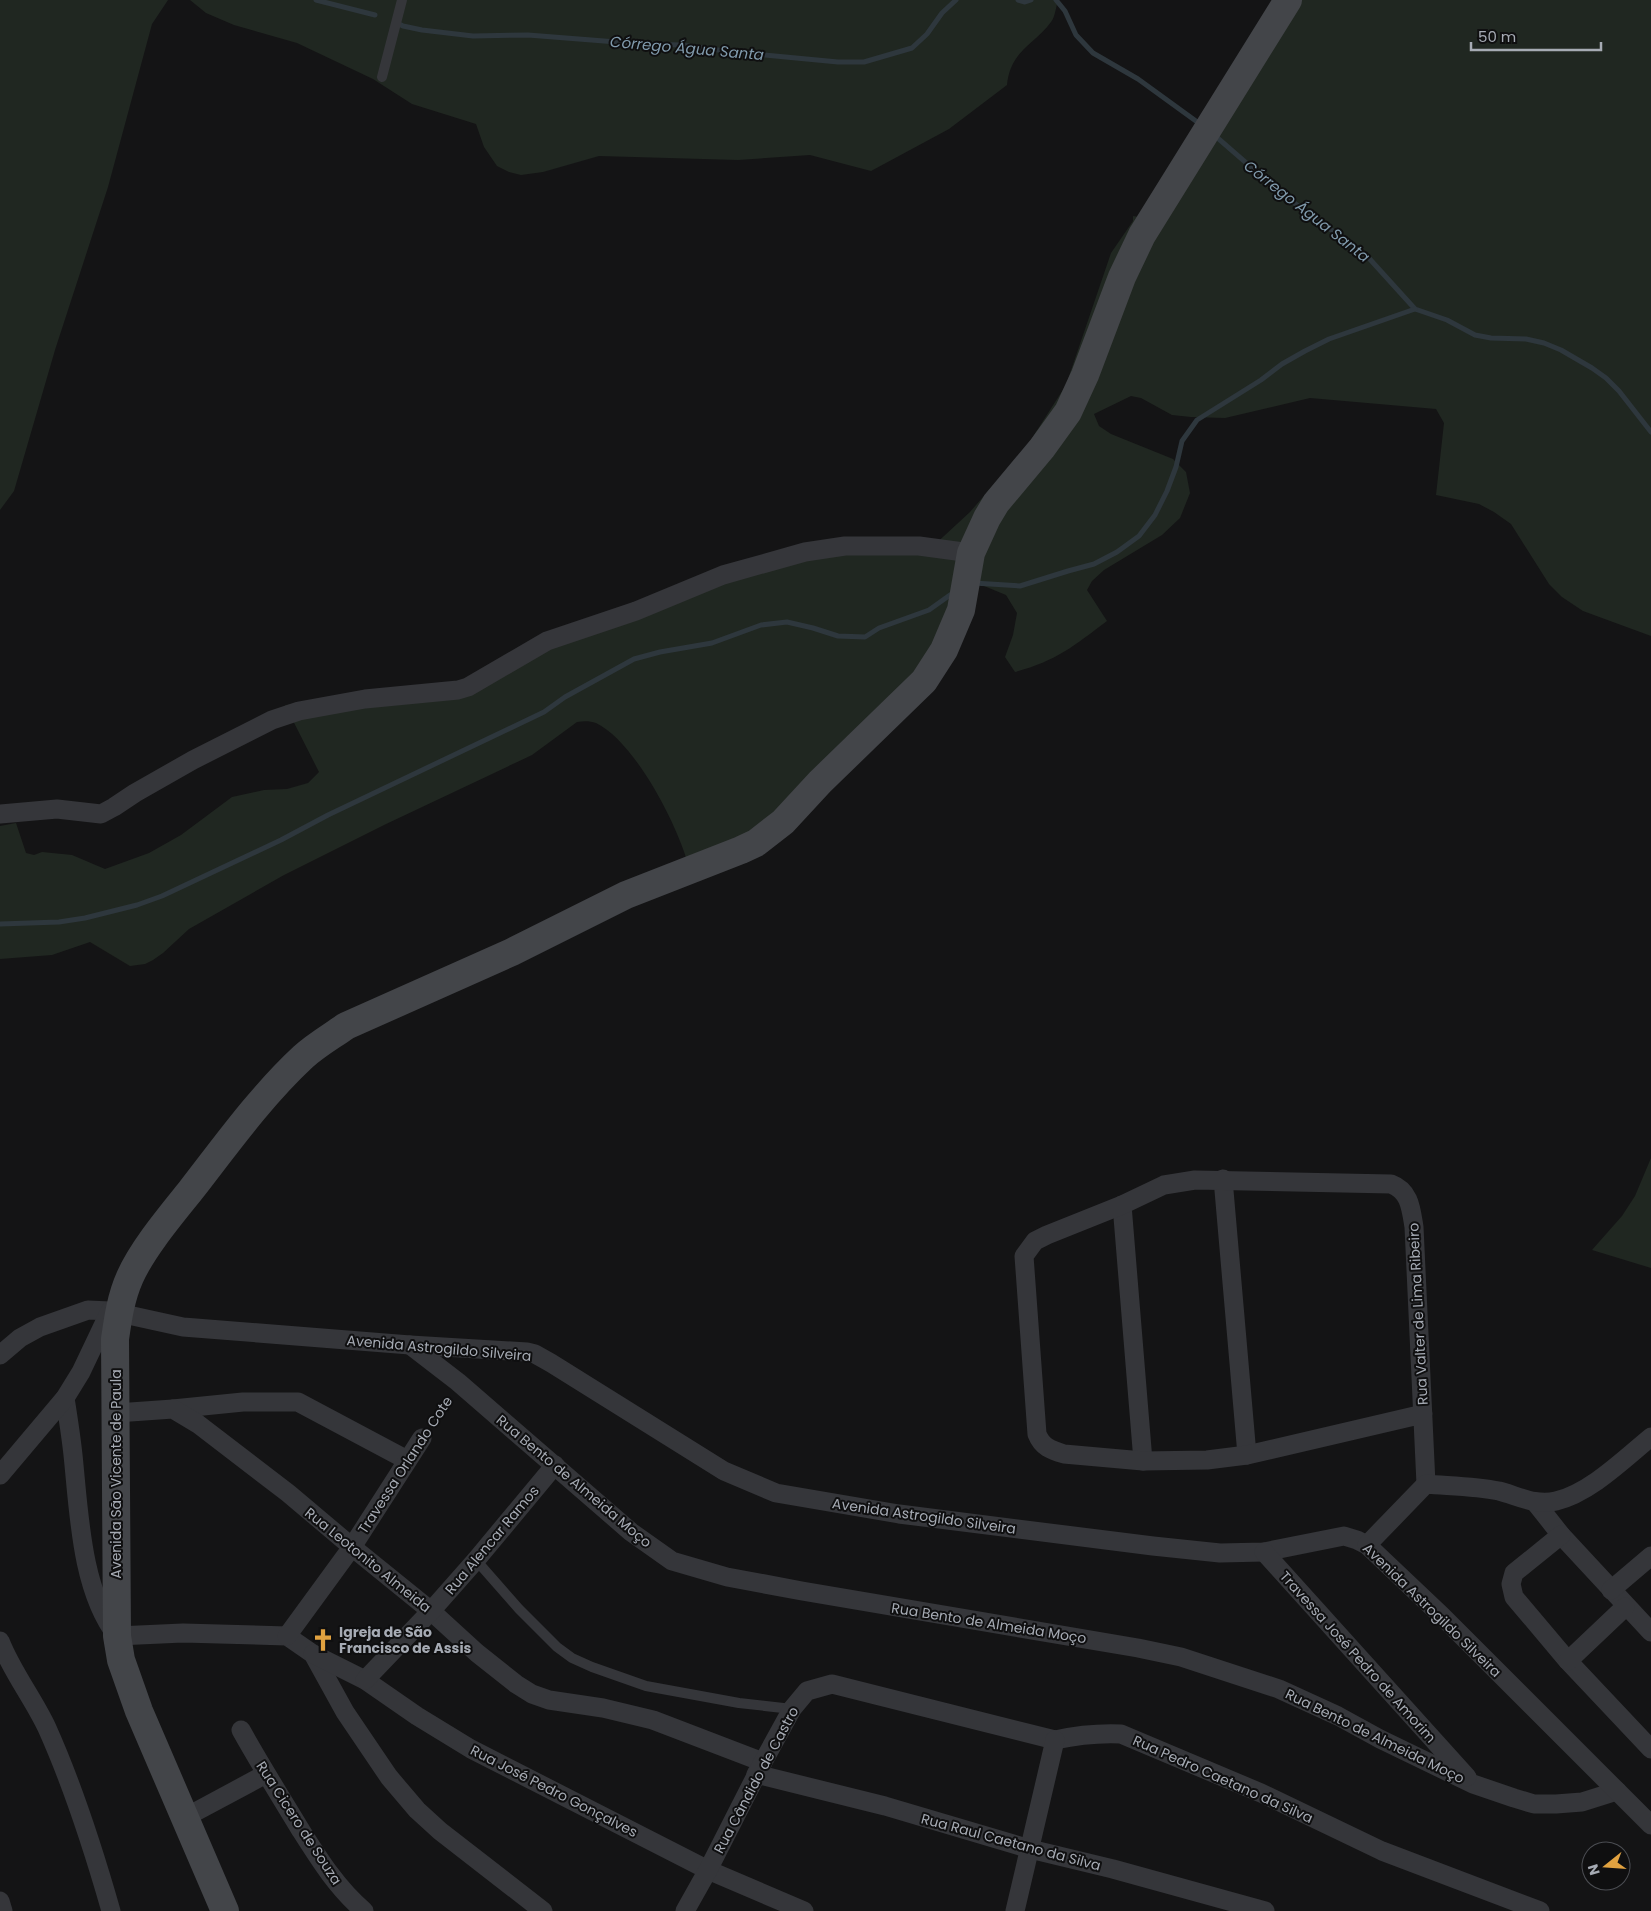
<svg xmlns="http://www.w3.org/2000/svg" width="1651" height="1911" viewBox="0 0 1651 1911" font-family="Poppins,sans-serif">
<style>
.green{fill:#202721}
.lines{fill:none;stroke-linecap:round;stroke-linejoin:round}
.stream{stroke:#2e373d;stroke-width:5}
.path{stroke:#3b3d41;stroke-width:3;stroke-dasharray:2.5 4;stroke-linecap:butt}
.lane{stroke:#35363a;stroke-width:10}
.street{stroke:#35363a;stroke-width:19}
.secondary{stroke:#434549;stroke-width:28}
.labels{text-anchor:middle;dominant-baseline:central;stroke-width:4;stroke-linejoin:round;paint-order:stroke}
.street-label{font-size:14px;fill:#a6abb4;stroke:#0f0f10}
.poi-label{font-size:14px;font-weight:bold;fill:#a6abb4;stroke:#0f0f10;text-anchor:start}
.water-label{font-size:15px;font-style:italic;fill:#809aac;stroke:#0f0f10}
</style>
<rect width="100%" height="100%" fill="#141415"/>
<!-- green -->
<g class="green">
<polygon points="0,0 168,0 152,24 108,187 55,350 14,491 0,510"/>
<path d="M190,0H1058C1056,7 1055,17 1051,22C1034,45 1010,51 1007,85L949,129L871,171L810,155L738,160L599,156L543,172L521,175L509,172L497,166L484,147L476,124L412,104L373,79L297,43L234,25L206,13Z"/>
<path d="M1300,0H1651V636L1583,611L1562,597L1549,584L1511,524L1494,512L1479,504L1436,495L1444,423L1436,409L1310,398L1225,418L1191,417L1172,415L1141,398L1131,396L1094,414L1099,426L1111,434L1173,459L1186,472L1190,493L1180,518L1162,535L1104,570L1092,581L1087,590L1107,621C1074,646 1056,661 1015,672L1005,657L1013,635L1017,613L1006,595L967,579L950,638L778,823L688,864C677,824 635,742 596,723C590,721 584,721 577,722L532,755L384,825L284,875L189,929L163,953L153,960L145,964L130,966L90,942L52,955L0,959V826L16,823L26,853L34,855L42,852L72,855L105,869L149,853L181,835L232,797L264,790L287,789L308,783L319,772L285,705L470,685L561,641L732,574L854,547L931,548L970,512L1027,446L1066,385L1111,253L1133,221V216L1158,220Z"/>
<polygon points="1651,1158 1651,1268 1592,1250 1622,1216 1635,1196"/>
</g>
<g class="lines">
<!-- stream -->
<g class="stream">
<polyline points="316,0 375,15"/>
<polyline points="1018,0 1025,2 1031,0"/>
<polyline points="1056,0 1065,11 1076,35 1093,53 1138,79 1200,124"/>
<polyline points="397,23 403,26 422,30 473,36 528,35 642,44 681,45 733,52 838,62 864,62 912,48 927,34 942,13 956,0"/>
<polyline points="1213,134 1282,194 1367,256 1415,309 1447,320 1475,335 1491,338 1526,339 1544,343 1561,350 1592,368 1606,378 1619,391 1651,432"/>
<polyline points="974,583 1020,586 1068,571 1094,564 1117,552 1139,536 1155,515 1167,491 1176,467 1182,441 1197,420 1261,380 1282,364 1305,351 1329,339 1415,309"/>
<polyline points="0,924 59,922 85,918 137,905 162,896 281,840 328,815 544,712 565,697 634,659 660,652 712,643 761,625 787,622 813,628 838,636 865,637 879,628 929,610 950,595"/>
</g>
<!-- path -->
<polyline class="path" points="430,1425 449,1397"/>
<!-- lane -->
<g class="lane">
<polyline points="382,77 402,0"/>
<polyline points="476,1560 519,1609 557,1647 572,1658 592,1667 646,1686 739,1703 792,1709"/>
</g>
<!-- street -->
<g class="street">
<polyline points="0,814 57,809 101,814 114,807 135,793 193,760 272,720 299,711 365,699 458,690 468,687 547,641 636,611 723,575 805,552 845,546 919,546 971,553"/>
<polyline points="1223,1179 1247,1455"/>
<polyline points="1122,1205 1143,1461"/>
<polyline points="410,1345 458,1382 631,1532 672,1561 727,1577 802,1591 1138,1648 1181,1657 1279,1689 1338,1716 1380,1739 1473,1784 1514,1798 1534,1804 1556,1804 1582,1802 1617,1791"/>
<polyline points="0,1355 20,1338 40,1327 88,1310 110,1311 183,1327 410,1345 527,1352 535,1354 551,1363 724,1471 776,1493 899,1514 1153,1546 1220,1553 1264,1552 1344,1536 1357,1540 1367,1545 1443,1617 1651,1825"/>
<path d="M65,1398C68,1417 71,1436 73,1455C79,1512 81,1590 117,1636L183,1633L287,1636L313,1654L345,1712L389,1777L417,1810L440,1831L543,1911"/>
<polyline points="173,1409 243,1402 298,1402 407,1460"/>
<polyline points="116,1413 173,1409 198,1424 288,1493 352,1547 431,1611 477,1653 516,1684 532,1694 549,1700 603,1708 653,1720 763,1762"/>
<path d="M1423,1414L1247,1455L1207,1460L1143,1461L1064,1454C1051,1450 1042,1447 1037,1434L1024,1256L1035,1241L1047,1235L1122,1205L1164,1185L1195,1180L1391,1184C1410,1191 1411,1209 1414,1227L1426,1484"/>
<polyline points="0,1475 65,1398 81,1372 110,1311"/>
<polyline points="1535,1502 1561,1535 1651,1632"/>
<polyline points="1561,1535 1514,1573 1511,1584 1514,1597 1568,1661 1651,1749"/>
<path d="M1367,1545L1426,1484C1450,1486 1475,1486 1499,1491C1518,1496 1536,1506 1556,1501C1590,1493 1624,1459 1651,1437"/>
<polyline points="1264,1552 1467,1777"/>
<polyline points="1611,1590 1651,1556"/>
<polyline points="287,1636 352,1547 422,1438"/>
<path d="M0,1641C12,1672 33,1698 47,1728C74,1788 93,1848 111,1911"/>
<polyline points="313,1654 365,1680 417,1716 471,1749 708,1870 804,1911"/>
<polyline points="1568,1661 1625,1607"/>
<polyline points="365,1680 431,1611 476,1560 555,1465"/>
<path d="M241,1730C260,1764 280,1796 300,1829C319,1859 337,1888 364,1911"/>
<polyline points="756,1774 885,1806 1030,1849 1113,1869 1265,1911"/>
<polyline points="184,1818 266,1774"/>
<polyline points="0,1901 3,1911"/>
<path d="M685,1911L708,1870L763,1762L792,1709L807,1691L832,1684L1055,1740C1078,1735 1098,1733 1121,1734L1261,1793L1382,1851L1540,1911"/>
<polyline points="1015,1911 1055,1740"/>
</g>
<!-- secondary -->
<path class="secondary" d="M225,1911L139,1711L121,1660L117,1636L115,1339C118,1318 121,1297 130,1277C143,1248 171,1215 191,1190C226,1145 261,1096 303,1057C316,1045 332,1036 346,1026L512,952L626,895L741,850L756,843L783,822L820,782L924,681L944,650L961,610L971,553L987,518L996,503L1042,448L1068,412L1085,375L1122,277L1142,235L1288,0"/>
</g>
<!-- icons -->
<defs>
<symbol id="church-bare" viewBox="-9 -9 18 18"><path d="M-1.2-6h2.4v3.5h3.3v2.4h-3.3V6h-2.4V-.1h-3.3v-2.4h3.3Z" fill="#e1a240" stroke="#0f0f10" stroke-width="2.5" paint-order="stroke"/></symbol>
</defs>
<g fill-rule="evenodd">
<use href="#church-bare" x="307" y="1624" width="32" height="32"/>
</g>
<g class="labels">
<!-- street labels -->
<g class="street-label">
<text transform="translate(1418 1314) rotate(-93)">Rua Valter de Lima Ribeiro</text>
<text transform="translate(439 1348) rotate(5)">Avenida Astrogildo Silveira</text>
<text transform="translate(405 1465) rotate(-57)">Travessa Orlando Cote</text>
<text transform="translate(116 1474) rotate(-90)">Avenida São Vicente de Paula</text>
<text transform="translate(574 1481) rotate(40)">Rua Bento de Almeida Moço</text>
<text transform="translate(924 1516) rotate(8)">Avenida Astrogildo Silveira</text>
<text transform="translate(492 1540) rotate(-50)">Rua Alencar Ramos</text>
<text transform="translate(368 1560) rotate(39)">Rua Leotonito Almeida</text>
<text transform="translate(1432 1610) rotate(44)">Avenida Astrogildo Silveira</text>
<text transform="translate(989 1623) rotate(9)">Rua Bento de Almeida Moço</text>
<text transform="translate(1358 1657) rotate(48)">Travessa José Pedro de Amorim</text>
<text transform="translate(1375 1736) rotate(26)">Rua Bento de Almeida Moço</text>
<text transform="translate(1223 1779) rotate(24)">Rua Pedro Caetano da Silva</text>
<text transform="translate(756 1780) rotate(-62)">Rua Cândido de Castro</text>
<text transform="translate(554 1791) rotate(27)">Rua José Pedro Gonçalves</text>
<text transform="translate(299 1823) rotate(57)">Rua Cicero de Souza</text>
<text transform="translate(1011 1842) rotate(15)">Rua Raul Caetano da Silva</text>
</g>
<!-- poi labels -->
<g class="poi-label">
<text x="339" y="1632">Igreja de São<tspan x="339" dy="16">Francisco de Assis</tspan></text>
</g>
<!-- water labels -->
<g class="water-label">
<text transform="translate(687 48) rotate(5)">Córrego Água Santa</text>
<text transform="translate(1307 211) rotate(38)">Córrego Água Santa</text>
</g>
</g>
<!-- north arrow -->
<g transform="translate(1606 1866) rotate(253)"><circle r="24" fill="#0f0f10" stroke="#4b4d52"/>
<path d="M0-4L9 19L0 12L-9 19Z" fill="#e1a240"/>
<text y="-8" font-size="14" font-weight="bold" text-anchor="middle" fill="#a6abb4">N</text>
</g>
<!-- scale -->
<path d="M1471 42v8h130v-8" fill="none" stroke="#a6abb4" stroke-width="2.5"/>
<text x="1478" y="42" font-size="15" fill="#a6abb4" stroke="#0f0f10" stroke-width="4" paint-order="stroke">50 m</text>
</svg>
